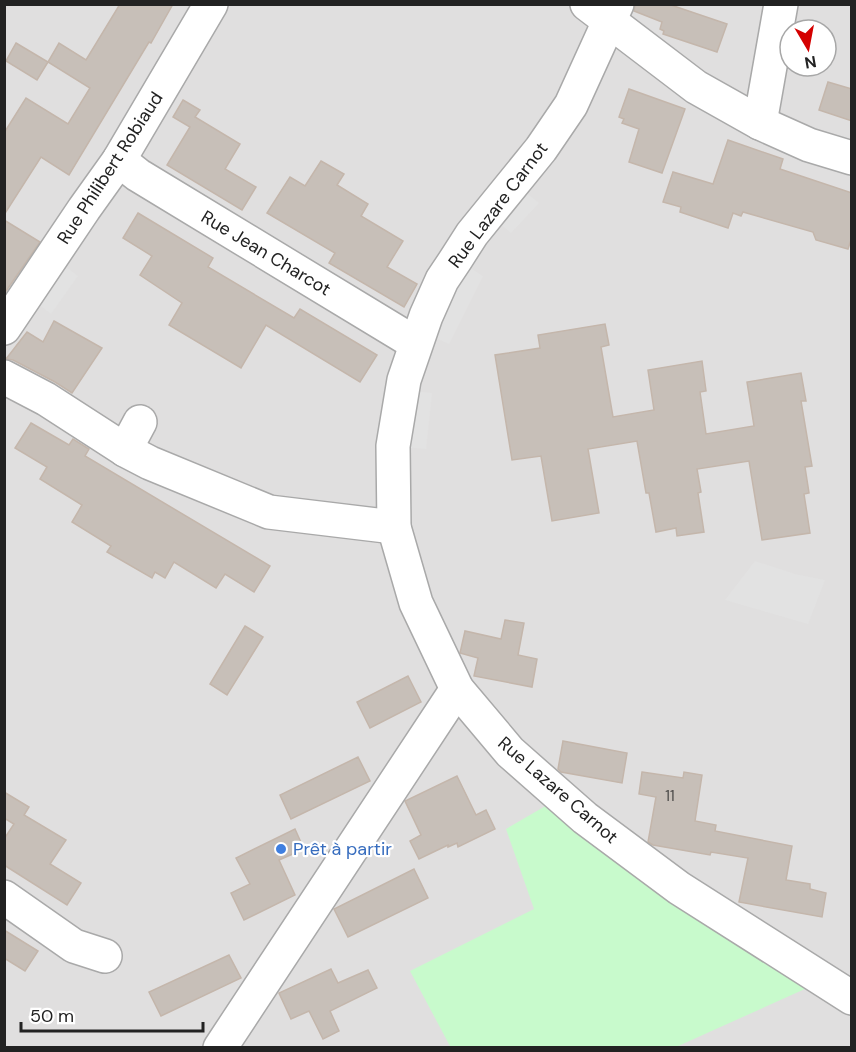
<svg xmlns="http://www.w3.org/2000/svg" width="856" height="1052" viewBox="0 0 856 1052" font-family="'DM Sans',sans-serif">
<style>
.residential{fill:#e0dfdf;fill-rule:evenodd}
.park{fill:#c8facc}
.parking{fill:#e2e2e2}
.building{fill:#c7bfb8;stroke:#c4b6ab;stroke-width:1.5}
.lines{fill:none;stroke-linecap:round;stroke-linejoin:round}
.minor-casing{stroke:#a9a9a9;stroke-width:36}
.minor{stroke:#fff;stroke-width:33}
.shop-dot{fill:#3f7fe0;stroke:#fff;stroke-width:2}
.labels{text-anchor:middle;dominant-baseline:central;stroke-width:4.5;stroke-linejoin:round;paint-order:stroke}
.number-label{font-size:15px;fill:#4b4948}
.street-label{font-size:18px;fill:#222;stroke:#fff}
.shop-label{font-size:18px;fill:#366cbe;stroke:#fff;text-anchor:start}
</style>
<rect width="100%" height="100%" fill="#f2efe9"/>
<!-- residential -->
<path class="residential" d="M5,5H851V1047L5,1048ZM790,30H826V66H790Z"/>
<!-- park -->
<polygon class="park" points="561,797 825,980 676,1047 451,1048 410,971 534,909 506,829"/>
<!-- parking -->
<g class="parking">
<polygon points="515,184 539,203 511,233 489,214"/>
<polygon points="456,259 483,276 449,344 420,331"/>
<polygon points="65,266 78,276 51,314 38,304"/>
<polygon points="402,390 432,393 426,449 393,446"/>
<polygon points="755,561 795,574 825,580 808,624 725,600"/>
</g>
<!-- building -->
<g class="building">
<polygon points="120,4 173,4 151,43 149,42 69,175 41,157 4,215 4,133 26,98 68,124 90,88 48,62 59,43 86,60"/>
<polygon points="635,4 668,4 727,24 717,52 663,34 664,31 660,29 662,22 634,11"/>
<polygon points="16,43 48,62 37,80 6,61"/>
<polygon points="828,82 852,89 852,121 819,110"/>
<polygon points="629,89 685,109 662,173 629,162 639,129 622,123 624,119 619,117"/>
<polygon points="183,100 200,110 195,117 240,144 225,169 256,187 242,210 167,165 190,127 173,117"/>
<polygon points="728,140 783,159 780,169 852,193 852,237 848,249 816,240 813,232 743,212 741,216 733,213 728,228 680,212 681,207 663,202 673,172 713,184"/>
<polygon points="321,161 344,174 337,185 368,204 361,216 403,241 387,267 417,284 404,307 329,263 335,253 267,213 290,177 305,186"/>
<polygon points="138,213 213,258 208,267 294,318 300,309 377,355 360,382 266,325 241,368 169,325 182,303 140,275 152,256 123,238"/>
<polygon points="4,220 40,242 4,294"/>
<polygon points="54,321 102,348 72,393 55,382 13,360 6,359 27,332 43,342"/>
<polygon points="605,324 609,345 601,347 613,417 654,410 648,370 702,361 706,391 700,392 706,434 754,426 747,382 801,373 806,401 801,401 812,466 805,467 809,493 804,494 810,533 762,540 749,461 697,469 701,492 698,493 704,532 677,536 676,528 656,532 649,493 646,493 637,441 588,449 599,513 552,521 541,456 512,460 495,355 540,348 538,335"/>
<polygon points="31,423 69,445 73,439 89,449 85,456 270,566 254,592 225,574 216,588 174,562 165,578 155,572 152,578 107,552 111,546 72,522 82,505 40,479 47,467 15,448"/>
<polygon points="505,620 524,623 518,655 537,659 532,687 474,676 478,658 460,653 465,631 501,639"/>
<polygon points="245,626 263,637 227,695 210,684"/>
<polygon points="408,676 421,702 370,728 357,702"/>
<polygon points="563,741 627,753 622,783 561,772 558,769"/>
<polygon points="358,757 370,781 291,819 280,795"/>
<polygon points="642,772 683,778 684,772 702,775 695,821 716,825 715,831 792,846 786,880 810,884 810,889 826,893 822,917 739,902 748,858 711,852 710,855 653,845 648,842 656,797 639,794"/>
<polygon points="457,776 476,815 486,810 495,829 458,847 457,843 448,847 448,845 419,859 410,841 421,835 405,801"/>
<polygon points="4,792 29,807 24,815 66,840 50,864 81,883 67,905 4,865 4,839 14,824 4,818"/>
<polygon points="295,829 304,849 279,860 295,895 244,920 231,893 250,884 236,858"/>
<polygon points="414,869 428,898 348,937 334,909"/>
<polygon points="4,930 38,951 25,971 4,958"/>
<polygon points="229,955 241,978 161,1016 149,992"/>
<polygon points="331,969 338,983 368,970 377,988 330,1011 339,1031 323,1039 309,1011 291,1019 279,993"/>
</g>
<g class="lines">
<defs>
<g id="minor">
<polyline points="587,4 696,87 760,123 809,145 852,158"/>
<polyline points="617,4 571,105 541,149 472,234 456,259 442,280 426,316 404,380 393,446 394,527 416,603 457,689 510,752 585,818 679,888 852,998"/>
<polyline points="760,123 781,4"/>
<polyline points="119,160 138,175 415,343"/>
<polyline points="4,328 84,209 119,160 211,4"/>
<polyline points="4,377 46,399 125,450 150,463 269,512 394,527"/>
<polyline points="125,450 140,422"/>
<polyline points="4,897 74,946 105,956"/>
<polyline points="220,1048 457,689"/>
</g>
</defs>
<!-- minor casing -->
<use href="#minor" class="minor-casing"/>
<!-- minor -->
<use href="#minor" class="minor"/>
</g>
<!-- markers -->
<circle class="shop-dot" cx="281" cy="849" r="6"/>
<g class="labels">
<!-- number labels -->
<g class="number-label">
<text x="670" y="796">11</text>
</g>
<!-- street labels -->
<g class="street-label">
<text transform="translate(110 168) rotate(-57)">Rue Philibert Robiaud</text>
<text transform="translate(498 205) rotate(-53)">Rue Lazare Carnot</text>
<text transform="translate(266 253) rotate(31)">Rue Jean Charcot</text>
<text transform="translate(558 790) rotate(41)">Rue Lazare Carnot</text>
</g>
<!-- shop labels -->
<g class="shop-label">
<text x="293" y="849">Prêt à partir</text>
</g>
</g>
<!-- border -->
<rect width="856" height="1052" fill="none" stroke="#222222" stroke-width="12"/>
<!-- north arrow -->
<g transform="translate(808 48) rotate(170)"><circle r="28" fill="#ffffff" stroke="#a7a7a7" stroke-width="1.5"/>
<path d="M0-4.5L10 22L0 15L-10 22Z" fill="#d40000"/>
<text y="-9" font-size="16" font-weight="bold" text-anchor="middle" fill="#222222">N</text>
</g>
<!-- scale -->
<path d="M21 1022v9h182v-9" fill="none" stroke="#222222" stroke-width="3"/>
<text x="30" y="1022" font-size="18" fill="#222222" stroke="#ffffff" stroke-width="4.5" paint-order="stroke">50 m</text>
</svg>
